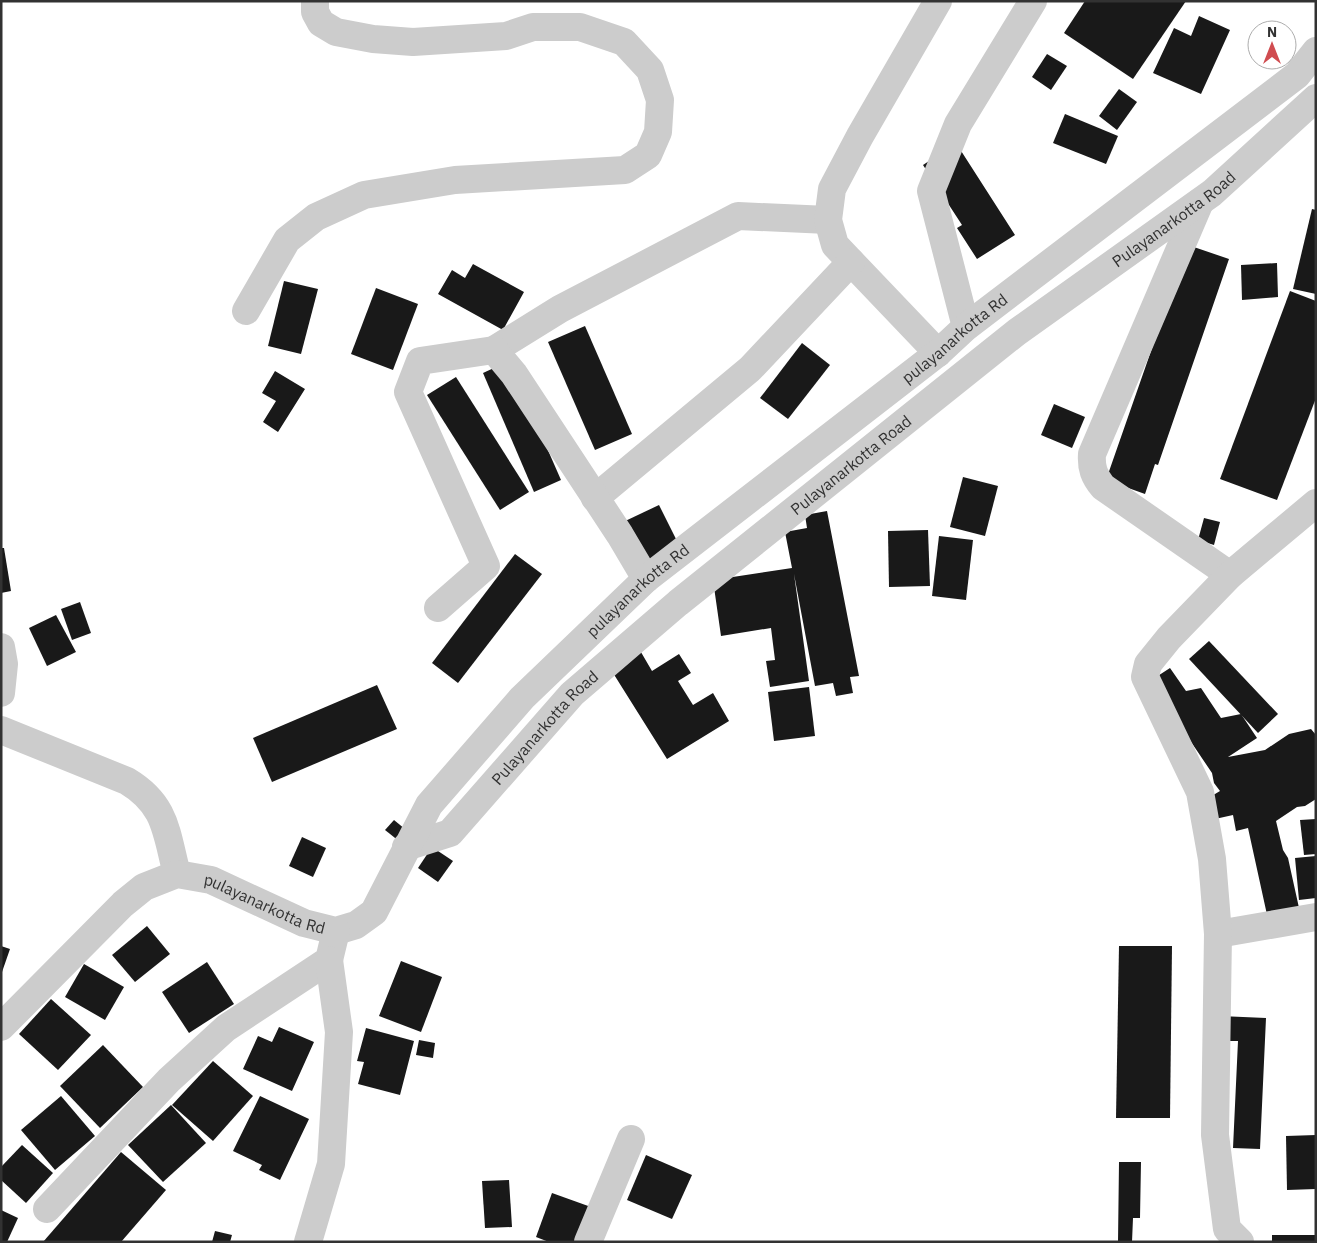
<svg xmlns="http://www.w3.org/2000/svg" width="1317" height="1243" viewBox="0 0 1317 1243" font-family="'IBM Plex Sans',sans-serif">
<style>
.building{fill:#191919}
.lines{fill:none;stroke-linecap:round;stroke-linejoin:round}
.minor{stroke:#ccc;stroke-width:28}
.labels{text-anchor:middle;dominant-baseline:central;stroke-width:5;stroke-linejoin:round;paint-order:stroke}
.street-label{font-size:16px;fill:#323232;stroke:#fff}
</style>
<rect width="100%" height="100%" fill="#fff"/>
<!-- building -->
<g class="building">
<polygon points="1085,1 1186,1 1133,79 1064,33"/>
<polygon points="1199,16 1230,30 1201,94 1153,73 1174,28 1191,36"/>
<polygon points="1047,54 1067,66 1051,90 1032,77"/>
<polygon points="1119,89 1137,102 1117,130 1099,116"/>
<polygon points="1065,114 1118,136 1106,164 1053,143"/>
<polygon points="956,143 1015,235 977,259 957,228 962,225 923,165"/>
<polygon points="1312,209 1316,210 1316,294 1293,289"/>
<polygon points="1188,245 1229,259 1158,465 1155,464 1145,494 1106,480"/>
<polygon points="1277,263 1278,297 1242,300 1241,265"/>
<polygon points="473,264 524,292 503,330 438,294 452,270 465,278"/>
<polygon points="284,281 318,289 301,354 268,346"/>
<polygon points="376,288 418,304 393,370 351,354"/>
<polygon points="1290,291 1316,301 1316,398 1277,500 1220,479"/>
<polygon points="585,326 632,434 595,450 548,342"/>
<polygon points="802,343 830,365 788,419 760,398"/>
<polygon points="509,361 561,480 534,492 483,373"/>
<polygon points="275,371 305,389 278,432 263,422 276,401 262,393"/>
<polygon points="456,377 529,492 500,510 427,395"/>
<polygon points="1054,404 1085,417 1072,448 1041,435"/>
<polygon points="963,477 998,486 985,536 950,527"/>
<polygon points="659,505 680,547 642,565 621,523"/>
<polygon points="827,511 859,676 850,677 853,693 836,696 833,683 815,686 794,574 809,681 770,687 766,661 775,660 771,628 721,636 713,580 792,568 785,532 807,528 805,515"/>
<polygon points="1204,518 1220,522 1214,545 1198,540"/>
<polygon points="928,530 930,586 889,587 888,531"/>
<polygon points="939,536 973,540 966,600 932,596"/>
<polygon points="1,548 4,548 11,591 1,593"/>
<polygon points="515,554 542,574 458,683 432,663"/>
<polygon points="80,602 91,633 72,640 61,609"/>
<polygon points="56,615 76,652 47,666 29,628"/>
<polygon points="1209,641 1278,714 1258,733 1189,659"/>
<polygon points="638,647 652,671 679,654 691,673 678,681 693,705 713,693 729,721 667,759 608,665"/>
<polygon points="1170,668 1186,691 1201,688 1221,718 1241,714 1257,738 1228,757 1265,750 1289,734 1311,729 1316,735 1316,799 1305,806 1297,807 1276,821 1283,850 1288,858 1303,926 1271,933 1248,828 1236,831 1233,815 1215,819 1210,797 1220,791 1214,783 1212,773 1150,681"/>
<polygon points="377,685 397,729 272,782 253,738"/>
<polygon points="809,687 815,736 774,741 768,692"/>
<polygon points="1316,819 1316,854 1304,855 1300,820"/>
<polygon points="394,820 422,843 414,853 385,830"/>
<polygon points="302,837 326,848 313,877 289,866"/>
<polygon points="432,847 453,861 438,882 418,868"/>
<polygon points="1316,856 1316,898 1299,900 1295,858"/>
<polygon points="147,926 170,954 135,982 112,955"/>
<polygon points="1,946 10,949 2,972 1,972"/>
<polygon points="1119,946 1172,946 1170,1118 1116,1118"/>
<polygon points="401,961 442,977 421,1032 379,1016"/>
<polygon points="207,962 234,1004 189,1033 162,992"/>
<polygon points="84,964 124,987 105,1020 65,997"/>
<polygon points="51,999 91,1035 58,1070 19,1034"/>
<polygon points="1220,1016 1266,1018 1260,1149 1233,1148 1238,1041 1218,1041"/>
<polygon points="279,1027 314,1042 292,1091 243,1069 258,1036 272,1042"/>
<polygon points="366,1028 414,1041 400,1095 358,1084 364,1062 357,1061"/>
<polygon points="419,1040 435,1043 433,1058 416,1055"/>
<polygon points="103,1045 143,1087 100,1128 60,1086"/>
<polygon points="213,1061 253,1096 213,1141 172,1105"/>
<polygon points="61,1096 95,1136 55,1170 21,1130"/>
<polygon points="260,1096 309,1119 280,1180 259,1170 262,1165 233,1151"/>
<polygon points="171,1105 206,1143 163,1182 128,1145"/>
<polygon points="1316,1135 1316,1189 1287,1190 1286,1136"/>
<polygon points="22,1145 53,1173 26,1203 1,1180 1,1167"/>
<polygon points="121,1152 166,1190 121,1242 43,1242"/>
<polygon points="646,1155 692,1175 672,1219 627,1200"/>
<polygon points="1119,1162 1141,1162 1140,1218 1133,1218 1132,1242 1118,1242"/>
<polygon points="509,1180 512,1227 485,1228 482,1181"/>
<polygon points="552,1193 591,1207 578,1242 549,1242 536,1237"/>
<polygon points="1,1210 18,1218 7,1242 1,1242"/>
<polygon points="215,1231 232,1235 230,1242 212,1242"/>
<rect x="1272" y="1235" width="44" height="7"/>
</g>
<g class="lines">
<!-- minor -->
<g class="minor">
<path d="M1200,202L1092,454C1091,468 1094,476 1103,487L1230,575"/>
<polyline points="246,311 287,240 316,217 364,195 455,180 625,170 648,155 658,132 660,100 650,70 624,42 580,27 533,27 506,36 413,42 373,39 336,32 321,23 315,12 315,1"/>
<polyline points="966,327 931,191 958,124 1033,1"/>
<polyline points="494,350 560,309 738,216 828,220"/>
<polyline points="938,353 835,245 828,220 832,189 860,136 938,1"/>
<polyline points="595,498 750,369 851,262"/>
<polyline points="438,608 486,566 408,392 420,361 494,350 514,374 620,535 646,579"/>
<polyline points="1,647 4,664 1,693"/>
<path d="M1,730L127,781C167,805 166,833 177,874"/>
<path id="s1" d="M406,847L450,833L572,694L678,603L1017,332L1212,193L1316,98"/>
<polyline points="1218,934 1316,917"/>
<path id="s2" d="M1,1027L123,904L144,887L177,874L211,880L304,923L336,931L356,925L374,912L429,805L522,698L646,579L938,353L966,327L1297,75L1316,51"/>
<polyline points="47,1209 169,1080 226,1028 329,960 336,931"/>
<polyline points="308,1242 331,1164 339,1032 329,960"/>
<polyline points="588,1242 631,1139"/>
<polyline points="1240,1242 1227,1229 1215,1135 1218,934 1212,859 1200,792 1145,677 1148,664 1169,638 1230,575 1316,503"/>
</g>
</g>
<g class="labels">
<!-- street labels -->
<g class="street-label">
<text stroke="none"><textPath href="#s1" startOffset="998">Pulayanarkotta Road</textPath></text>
<text stroke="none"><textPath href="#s2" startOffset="1274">pulayanarkotta Rd</textPath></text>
<text stroke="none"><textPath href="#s1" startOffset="592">Pulayanarkotta Road</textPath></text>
<text stroke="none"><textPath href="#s2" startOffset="869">pulayanarkotta Rd</textPath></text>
<text stroke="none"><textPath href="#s1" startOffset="188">Pulayanarkotta Road</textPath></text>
<text stroke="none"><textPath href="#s2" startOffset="329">pulayanarkotta Rd</textPath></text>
</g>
</g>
<!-- border -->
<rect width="1317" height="1243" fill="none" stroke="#323232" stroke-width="5"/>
<!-- north arrow -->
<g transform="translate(1272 45)"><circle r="24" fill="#ffffff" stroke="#adadad"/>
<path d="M0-4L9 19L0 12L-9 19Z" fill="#d04c50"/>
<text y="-8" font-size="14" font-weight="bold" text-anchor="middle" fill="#323232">N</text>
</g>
</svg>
